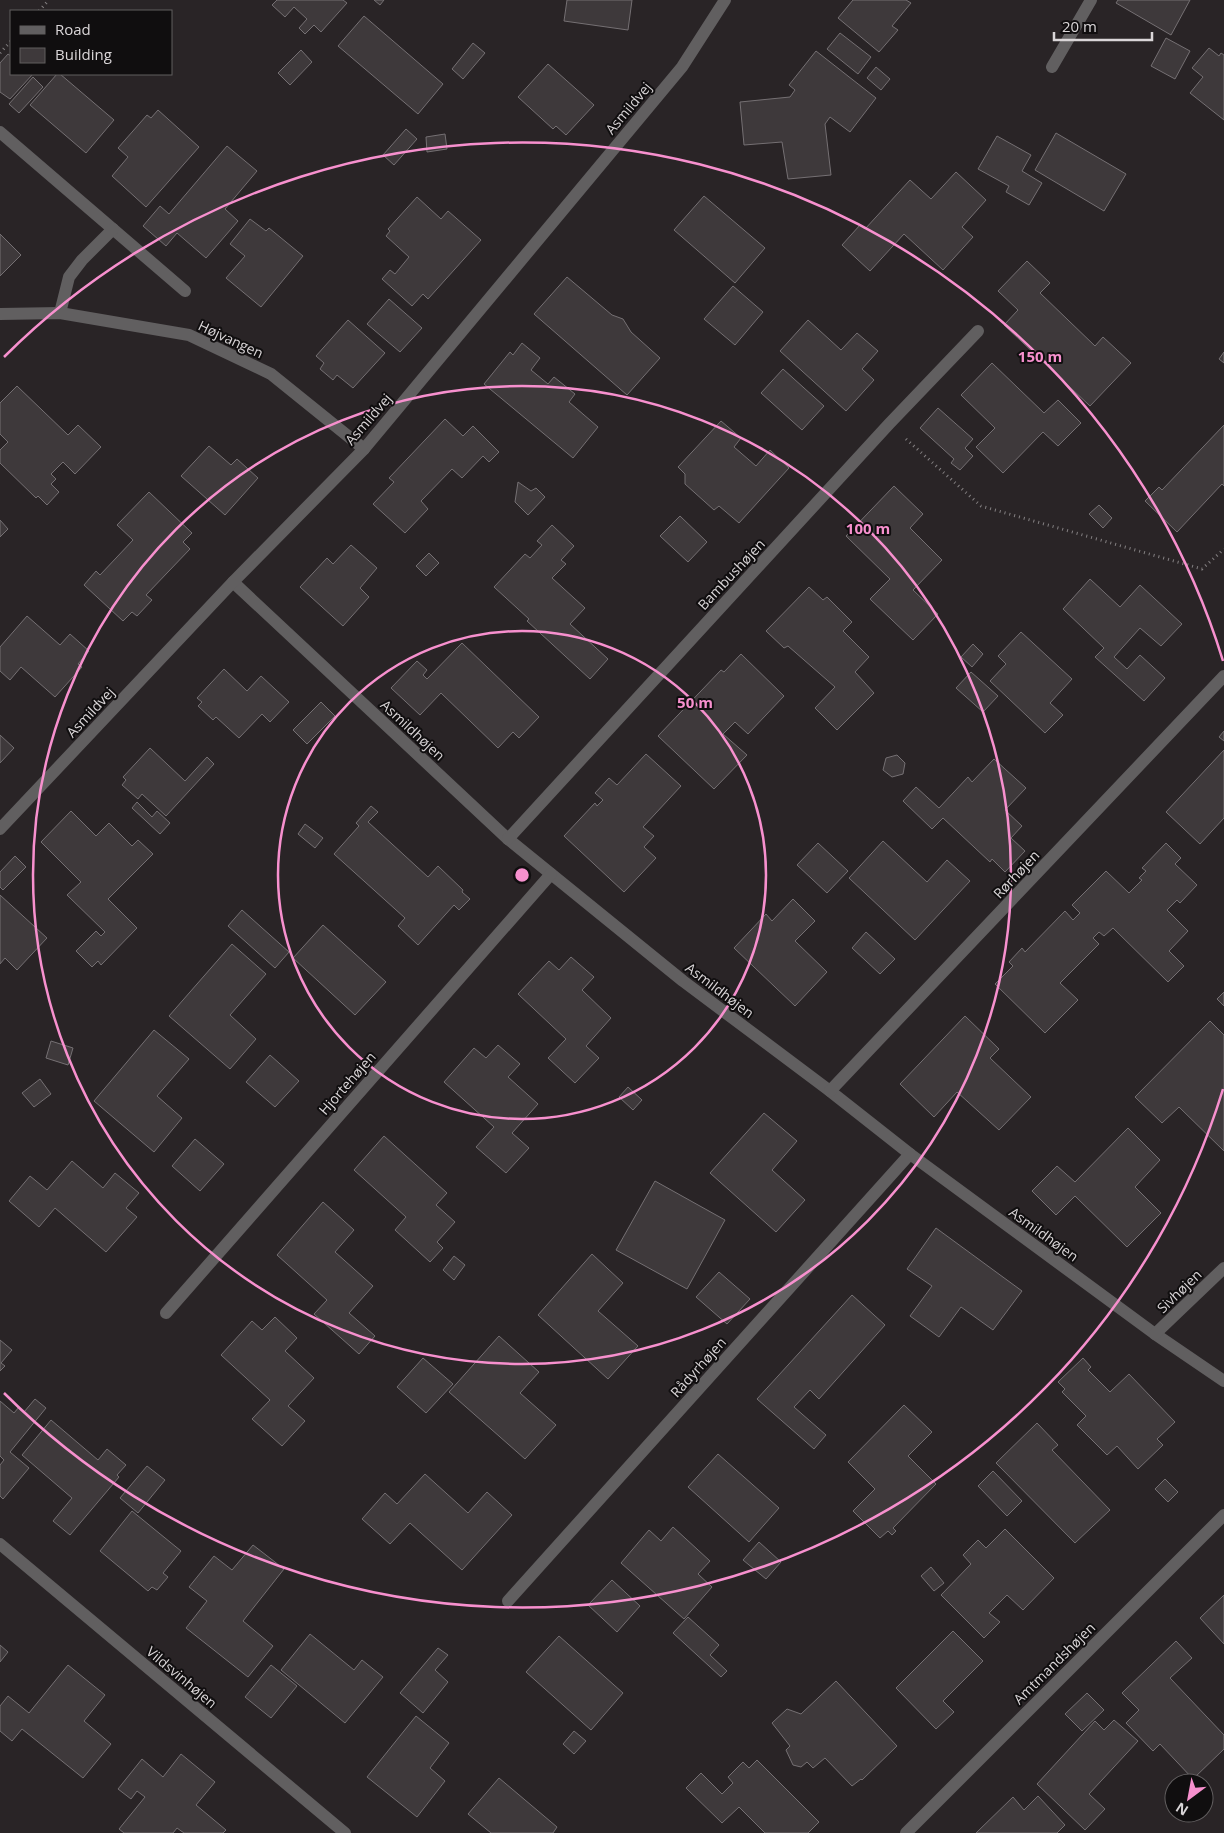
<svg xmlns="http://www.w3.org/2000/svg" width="1224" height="1833" viewBox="0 0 1224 1833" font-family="'Open Sans',sans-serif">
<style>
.building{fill:#3e393b;stroke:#757073}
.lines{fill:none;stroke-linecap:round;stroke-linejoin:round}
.path{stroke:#848082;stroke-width:3;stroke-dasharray:1 4;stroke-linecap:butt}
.street{stroke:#615f60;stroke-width:12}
.ring{fill:none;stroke:#f790ce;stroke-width:2.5}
.labels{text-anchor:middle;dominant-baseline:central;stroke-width:4;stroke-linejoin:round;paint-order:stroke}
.street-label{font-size:14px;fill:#dad6d8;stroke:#100e0f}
.centre{fill:#f790ce;stroke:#100e0f;stroke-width:2.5}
.ring-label{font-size:15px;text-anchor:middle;font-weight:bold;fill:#f790ce;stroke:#100e0f;stroke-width:4;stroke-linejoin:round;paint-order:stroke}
</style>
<rect width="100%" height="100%" fill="#292426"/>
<!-- building -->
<g class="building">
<polygon points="277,0 343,0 347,3 321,32 314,25 305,34 299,28 307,19 294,7 285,17 272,5"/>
<polygon points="374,0 384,0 380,5"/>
<polygon points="567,0 632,0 628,30 564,21"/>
<polygon points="853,0 906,0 911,3 892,26 898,30 879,52 838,18"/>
<polygon points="1118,0 1190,0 1171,35 1116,3"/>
<polygon points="364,16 443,84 418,114 338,46"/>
<polygon points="840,33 871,57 858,74 827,49"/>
<polygon points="1166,38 1190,51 1175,79 1151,66"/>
<polygon points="473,43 485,53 463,79 452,69"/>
<polygon points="1209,48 1219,56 1221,53 1224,55 1224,120 1190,93 1203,77 1192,68"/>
<polygon points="301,50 312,62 290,85 278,73"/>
<polygon points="816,51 876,98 850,132 830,117 825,124 831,175 788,179 782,142 744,145 740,102 790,97 795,90 789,85"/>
<polygon points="8,54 11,56 11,74 33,74 10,99 0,92 0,63"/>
<polygon points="548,64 594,105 566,135 556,126 553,129 518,97"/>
<polygon points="876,67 890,79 881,90 867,78"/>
<polygon points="57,74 60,74 114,120 86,153 30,105"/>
<polygon points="33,77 43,87 19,113 9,104"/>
<polygon points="158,110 199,147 146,207 112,176 128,157 118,148 147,115 151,118"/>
<polygon points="406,129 417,139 394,165 383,155"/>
<polygon points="1056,133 1126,174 1104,211 1035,170"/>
<polygon points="445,134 447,149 427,152 426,137"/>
<polygon points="997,136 1031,155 1022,171 1042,183 1029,205 1006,192 1009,186 978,169"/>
<polygon points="227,146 257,171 225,209 238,221 206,258 177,233 166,246 143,226 160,206 169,214"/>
<polygon points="956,172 986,200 962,227 973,237 943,270 904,234 870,271 842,245 860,225 865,229 910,180 931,199"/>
<polygon points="704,196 765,248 735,283 674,230"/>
<polygon points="417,197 441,219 448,211 481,240 428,299 423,294 412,306 382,279 390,270 395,274 409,257 386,236 390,231 388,229"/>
<polygon points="250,219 266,231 269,228 303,256 261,307 226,278 245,256 230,244"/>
<polygon points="0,234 21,255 0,276"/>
<polygon points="1027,261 1050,283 1040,293 1095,346 1103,337 1131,363 1090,406 1004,325 1018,310 998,291"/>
<polygon points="567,277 612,315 623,319 631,332 660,358 627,395 534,314"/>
<polygon points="733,286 763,312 735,345 704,319"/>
<polygon points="389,299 422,328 400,352 367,324"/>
<polygon points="348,320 385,353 353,388 337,375 333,380 320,369 324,363 316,356"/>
<polygon points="808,320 841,350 857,333 878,351 862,369 874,380 846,411 780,351"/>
<polygon points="522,343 540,358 531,370 548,384 554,377 575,394 569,402 598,427 573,458 484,384 510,352 513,355"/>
<polygon points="1224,352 1224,363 1219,359"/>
<polygon points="992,363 1044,413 1058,400 1081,423 1058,446 1043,432 1003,473 976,447 995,428 961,395"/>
<polygon points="783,369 824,406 802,430 761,393"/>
<polygon points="17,386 68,435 78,425 101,447 75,474 63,462 51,474 56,479 51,484 59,492 47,505 38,496 36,498 0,463 0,450 8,442 0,434 0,403"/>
<polygon points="938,408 973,439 965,448 973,456 960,470 951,463 954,459 920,428"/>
<polygon points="445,419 463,436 473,426 499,452 489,462 483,456 462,478 452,469 421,501 428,509 405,533 373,504 394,482 389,478"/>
<polygon points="721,421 741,438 734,447 756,466 770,450 789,468 739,523 719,506 714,510 685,484 685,474 678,467"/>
<polygon points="1224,425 1224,486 1222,484 1177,532 1145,501 1159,487 1162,490"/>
<polygon points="209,446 231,465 237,459 258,478 225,515 181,476"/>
<polygon points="518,482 531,491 536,488 545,497 528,515 515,502"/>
<polygon points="894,486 923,514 910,528 942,560 913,590 938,614 913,640 870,599 890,579 846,536"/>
<polygon points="149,492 192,533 183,542 190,549 146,595 152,600 137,616 132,612 123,621 84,585 96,571 100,575 133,540 117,525"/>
<polygon points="1099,505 1112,518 1103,528 1089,514"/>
<polygon points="680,516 707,542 688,562 660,536"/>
<polygon points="0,520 8,529 0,537"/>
<polygon points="552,525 574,546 561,560 566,564 552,578 585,608 570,624 608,659 590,679 527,621 529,619 494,587 525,554 530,558 542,545 537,541"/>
<polygon points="351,545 377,568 360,588 369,597 343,626 300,587 327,558 333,564"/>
<polygon points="429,553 439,563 426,576 416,566"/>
<polygon points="1090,579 1120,607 1140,585 1182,624 1161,646 1140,628 1114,657 1127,669 1140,655 1165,678 1144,701 1095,657 1104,648 1063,609"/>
<polygon points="809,587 823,600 827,597 852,622 843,631 869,657 855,672 874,693 837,730 815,708 835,687 788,646 784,648 766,631"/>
<polygon points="27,616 60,645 70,634 89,651 78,664 82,667 55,697 21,667 10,680 0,671 0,647"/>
<polygon points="1021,632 1072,679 1050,703 1063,715 1045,733 990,681 1006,664 998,656"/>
<polygon points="462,643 539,717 519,738 513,732 498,748 441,693 420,715 391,688 417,661 427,670 423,675 427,679"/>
<polygon points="973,644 983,654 972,667 961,657"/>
<polygon points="741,654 784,696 748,734 735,722 723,734 747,755 714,789 658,736 721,670 724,672"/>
<polygon points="224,669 247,691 261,676 289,702 270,722 262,714 239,738 216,717 213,720 198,706 202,702 197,698"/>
<polygon points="971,672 998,696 983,712 956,688"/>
<polygon points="321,702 335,716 307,744 293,730"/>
<polygon points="1224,731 1224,741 1219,737"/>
<polygon points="0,735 14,748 0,763"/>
<polygon points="150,748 185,781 207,757 214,764 166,816 142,794 138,799 122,785 126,780 123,777"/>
<polygon points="1224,750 1224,818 1200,844 1166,812"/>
<polygon points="646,754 681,786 643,827 654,836 644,847 656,858 624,892 564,836 595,803 597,806 603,800 595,793 609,778 617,785"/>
<polygon points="897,755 905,763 903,774 892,777 883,770 886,758"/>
<polygon points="994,759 1026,788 1005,810 1022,826 1011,838 1025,851 1005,872 992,859 990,862 943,818 932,829 903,801 916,787 939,808 968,777 972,782"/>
<polygon points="137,802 152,817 157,811 170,823 160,834 132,808"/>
<polygon points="371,806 378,812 368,822 428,877 438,866 463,890 462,892 470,899 459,910 454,905 418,945 398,926 405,918 334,854 359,826 356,823"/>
<polygon points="71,811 96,836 109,823 132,846 138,840 153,854 108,899 137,928 101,965 98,961 92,967 76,951 96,931 101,936 105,932 67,895 81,882 41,842"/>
<polygon points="305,824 323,838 315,848 298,834"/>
<polygon points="883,841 927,882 947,860 970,881 915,940 849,878"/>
<polygon points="818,843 848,871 827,893 797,865"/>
<polygon points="1166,843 1181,858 1175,864 1197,885 1180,903 1177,900 1167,910 1188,931 1169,951 1184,966 1168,982 1113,928 1104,936 1099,932 1093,938 1099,944 1060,983 1078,1000 1045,1033 995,984 1013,966 1009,962 1022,948 1025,952 1065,911 1073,920 1080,913 1072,905 1106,871 1129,893 1142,880 1139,878 1146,871 1142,868"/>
<polygon points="15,856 26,867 3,890 0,887 0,872"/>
<polygon points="0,895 47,938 17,970 5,958 0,964"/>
<polygon points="793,899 815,921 795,941 827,972 795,1006 734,948 766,914 772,921"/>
<polygon points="242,910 289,952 275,968 228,926"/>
<polygon points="323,925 386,982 355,1015 293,958"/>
<polygon points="866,932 895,959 880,974 852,948"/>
<polygon points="232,944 266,974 230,1015 256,1039 230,1069 169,1016"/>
<polygon points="571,957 594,977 582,990 611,1018 586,1046 599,1058 575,1083 548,1058 566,1039 518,994 549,961 559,970"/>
<polygon points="1224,992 1224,1006 1217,999"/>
<polygon points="965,1016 999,1049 990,1058 1031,1097 999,1130 957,1092 934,1117 900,1084"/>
<polygon points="1210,1021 1224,1035 1224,1151 1179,1107 1162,1123 1135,1097"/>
<polygon points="154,1030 189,1059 157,1096 182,1118 154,1152 94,1101"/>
<polygon points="51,1041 73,1048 68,1065 46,1058"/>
<polygon points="498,1045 520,1064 508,1077 538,1104 512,1133 529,1148 506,1173 476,1147 494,1127 444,1082 474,1048 486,1058"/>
<polygon points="270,1055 299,1081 275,1107 246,1082"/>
<polygon points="40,1079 51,1094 34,1107 22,1093"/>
<polygon points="628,1087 642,1100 633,1110 619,1097"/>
<polygon points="764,1113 797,1141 772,1170 805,1200 776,1232 710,1173"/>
<polygon points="1128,1128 1160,1160 1135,1187 1161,1213 1127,1247 1075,1196 1056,1215 1032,1191 1057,1166 1075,1182"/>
<polygon points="384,1136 447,1193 436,1205 455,1222 437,1242 443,1248 430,1262 395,1230 406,1217 354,1170"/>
<polygon points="195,1139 224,1164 200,1191 172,1166"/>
<polygon points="72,1161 103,1188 115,1173 139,1193 126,1208 137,1217 106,1252 55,1208 39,1227 9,1201 30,1176 47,1190"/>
<polygon points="655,1181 725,1220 687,1289 616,1250"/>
<polygon points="323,1202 354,1230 335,1252 373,1286 349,1313 375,1336 359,1354 314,1314 327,1300 277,1255"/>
<polygon points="936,1228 1022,1291 993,1330 961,1307 939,1337 910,1316 932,1286 907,1269"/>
<polygon points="592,1254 623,1283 598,1311 638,1346 608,1379 538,1315"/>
<polygon points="454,1256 465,1265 454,1280 443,1270"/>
<polygon points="719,1272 750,1299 727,1324 696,1297"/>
<polygon points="852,1295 885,1325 819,1399 810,1390 794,1407 826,1435 814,1449 757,1399"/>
<polygon points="275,1317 297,1338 285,1351 314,1378 288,1406 305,1421 282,1446 252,1419 270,1400 221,1355 252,1321 262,1330"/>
<polygon points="499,1336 539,1372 520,1393 556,1425 525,1459 449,1392"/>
<polygon points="0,1340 12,1350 1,1363 5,1366 0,1371"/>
<polygon points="423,1358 453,1384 426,1413 397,1387"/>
<polygon points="1083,1358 1091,1367 1088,1370 1110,1392 1129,1374 1175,1422 1157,1439 1163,1445 1138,1469 1117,1446 1107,1455 1077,1425 1086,1416 1062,1392 1065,1389 1058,1382"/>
<polygon points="35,1399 46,1408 10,1452 29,1468 3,1499 0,1496 0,1465 4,1460 0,1456 0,1401 14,1413 19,1407 24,1412"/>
<polygon points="904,1405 932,1432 908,1456 936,1484 893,1528 896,1531 892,1535 888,1531 880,1538 853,1511 875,1489 848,1462"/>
<polygon points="51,1420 98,1460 107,1449 126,1465 117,1475 119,1477 70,1535 53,1521 72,1498 22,1455"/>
<polygon points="1037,1423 1058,1445 1052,1450 1110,1510 1075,1543 996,1463"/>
<polygon points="718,1454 779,1508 749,1542 688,1487"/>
<polygon points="147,1466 165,1480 138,1513 120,1498"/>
<polygon points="993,1471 1022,1501 1007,1516 978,1486"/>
<polygon points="425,1474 468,1513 487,1492 512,1515 462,1570 410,1523 390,1544 362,1519 385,1493 397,1504"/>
<polygon points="1165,1479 1178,1492 1168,1502 1155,1489"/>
<polygon points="132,1511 181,1551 163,1573 168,1577 157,1590 152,1587 148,1591 100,1551"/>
<polygon points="673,1527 710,1561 698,1574 712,1587 684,1619 621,1563 649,1530 661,1541"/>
<polygon points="1005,1529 1054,1578 1023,1610 1007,1595 989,1613 1000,1622 984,1638 941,1595 971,1564 963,1555 978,1540 986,1548"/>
<polygon points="759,1542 781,1562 766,1579 743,1560"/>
<polygon points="253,1545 284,1569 243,1621 273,1646 248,1677 186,1628 207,1601 189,1587 214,1556 232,1570"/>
<polygon points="931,1567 944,1583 934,1591 921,1576"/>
<polygon points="612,1580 640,1606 617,1632 588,1605"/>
<polygon points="1224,1595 1224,1644 1200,1618"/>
<polygon points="688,1617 719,1645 710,1655 727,1671 721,1677 673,1633"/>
<polygon points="953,1631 983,1661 943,1701 954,1712 936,1729 896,1688"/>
<polygon points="310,1634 354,1670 362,1660 383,1677 345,1723 281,1670"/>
<polygon points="559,1636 623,1693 591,1730 526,1672"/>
<polygon points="1176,1641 1192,1658 1170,1678 1224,1735 1224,1749 1193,1779 1160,1744 1153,1751 1126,1723 1139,1710 1122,1693"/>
<polygon points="0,1645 8,1652 0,1662"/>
<polygon points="438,1648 448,1655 435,1670 448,1682 423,1713 400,1693"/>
<polygon points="68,1665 105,1695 84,1721 111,1744 83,1778 22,1729 12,1741 0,1731 0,1706 8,1696 29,1713"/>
<polygon points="271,1665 297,1686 271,1718 245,1697"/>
<polygon points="836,1681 897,1746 862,1780 861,1779 852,1786 825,1758 813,1768 807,1762 801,1767 793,1765 786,1750 790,1746 772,1723 787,1709 801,1714"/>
<polygon points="1087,1693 1104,1710 1082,1731 1065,1714"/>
<polygon points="416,1716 449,1743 430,1768 445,1781 417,1817 367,1777"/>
<polygon points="1114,1720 1138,1741 1089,1794 1105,1809 1085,1830 1037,1784 1095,1721 1104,1730"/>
<polygon points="574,1731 586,1741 574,1754 563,1744"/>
<polygon points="181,1754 215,1782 196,1805 226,1830 223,1833 184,1833 177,1828 173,1833 124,1833 119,1829 145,1797 137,1791 131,1799 118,1789 142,1759 163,1777"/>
<polygon points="757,1760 819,1822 808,1833 765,1833 739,1807 722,1823 686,1788 701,1773 722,1794 733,1783 728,1777 743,1762 749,1768"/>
<polygon points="499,1778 557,1827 553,1833 491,1833 468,1814"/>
<polygon points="1038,1796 1065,1825 1057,1833 976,1833 1013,1797 1024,1810"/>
</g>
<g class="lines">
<!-- path -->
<g class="path">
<polyline points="39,11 49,0"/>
<polyline points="0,53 11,41"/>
<polyline points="906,439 981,506 1202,569 1224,549"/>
</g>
<!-- street -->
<g class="street">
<polyline points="1052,67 1091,0"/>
<polyline points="0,132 185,291"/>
<polyline points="60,313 69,277 82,260 113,229"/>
<polyline points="0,314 60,313 189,335 271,374 364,449"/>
<polyline points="233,582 508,839 683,981 830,1091 910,1154 1155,1334 1224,1381"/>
<polyline points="0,829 233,582 364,449 682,67 725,0"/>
<polyline points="508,839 889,424 978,331"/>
<polyline points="830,1091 1224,676"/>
<polyline points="166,1313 551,874"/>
<polyline points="1155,1334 1224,1268"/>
<polyline points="0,1544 345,1833"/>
<polyline points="508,1601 910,1154"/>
<polyline points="906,1833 1224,1515"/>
</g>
</g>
<!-- distance rings -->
<g class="ring">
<circle cx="522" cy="875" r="244"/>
<circle cx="522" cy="875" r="489"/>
<path d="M1223 1089A733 733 0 0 1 4 1393M4 357A733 733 0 0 1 1223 661"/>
</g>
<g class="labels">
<!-- street labels -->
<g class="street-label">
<text transform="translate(628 108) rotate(-50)">Asmildvej</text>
<text transform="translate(231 339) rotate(25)">Højvangen</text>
<text transform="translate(368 419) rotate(-49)">Asmildvej</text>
<text transform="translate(731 574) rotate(-47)">Bambushøjen</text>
<text transform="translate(90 712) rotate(-47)">Asmildvej</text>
<text transform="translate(413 730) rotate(43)">Asmildhøjen</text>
<text transform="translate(1016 874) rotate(-47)">Rørhøjen</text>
<text transform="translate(720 990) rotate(37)">Asmildhøjen</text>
<text transform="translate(347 1083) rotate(-49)">Hjortehøjen</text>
<text transform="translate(1044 1234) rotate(36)">Asmildhøjen</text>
<text transform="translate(1179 1291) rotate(-44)">Sivhøjen</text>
<text transform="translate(698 1367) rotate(-48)">Rådyrhøjen</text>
<text transform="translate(1054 1663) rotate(-45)">Amtmandshøjen</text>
<text transform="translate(182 1677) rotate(40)">Vildsvinhøjen</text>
</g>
</g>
<circle cx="522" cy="875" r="8" class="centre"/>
<g class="ring-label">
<text x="1040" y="362">150 m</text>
<text x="868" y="534">100 m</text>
<text x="695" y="708">50 m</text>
</g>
<!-- legend -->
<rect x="10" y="10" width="162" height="65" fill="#100e0f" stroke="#615e5f"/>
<rect x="20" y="26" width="25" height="8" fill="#615f60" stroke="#615e5f"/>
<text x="55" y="35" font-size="15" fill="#dad6d8">Road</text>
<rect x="20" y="48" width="25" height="15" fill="#3e393b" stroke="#615e5f"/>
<text x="55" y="60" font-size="15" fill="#dad6d8">Building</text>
<!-- north arrow -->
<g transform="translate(1189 1798) rotate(212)"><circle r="24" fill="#100e0f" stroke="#615e5f"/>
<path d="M0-4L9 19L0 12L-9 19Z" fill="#f790ce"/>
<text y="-8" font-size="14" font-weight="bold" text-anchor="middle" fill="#dad6d8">N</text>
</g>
<!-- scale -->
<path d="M1054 32v8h98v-8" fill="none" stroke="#dad6d8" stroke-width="2.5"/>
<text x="1062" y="32" font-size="15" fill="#dad6d8" stroke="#100e0f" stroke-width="4" paint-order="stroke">20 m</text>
</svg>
